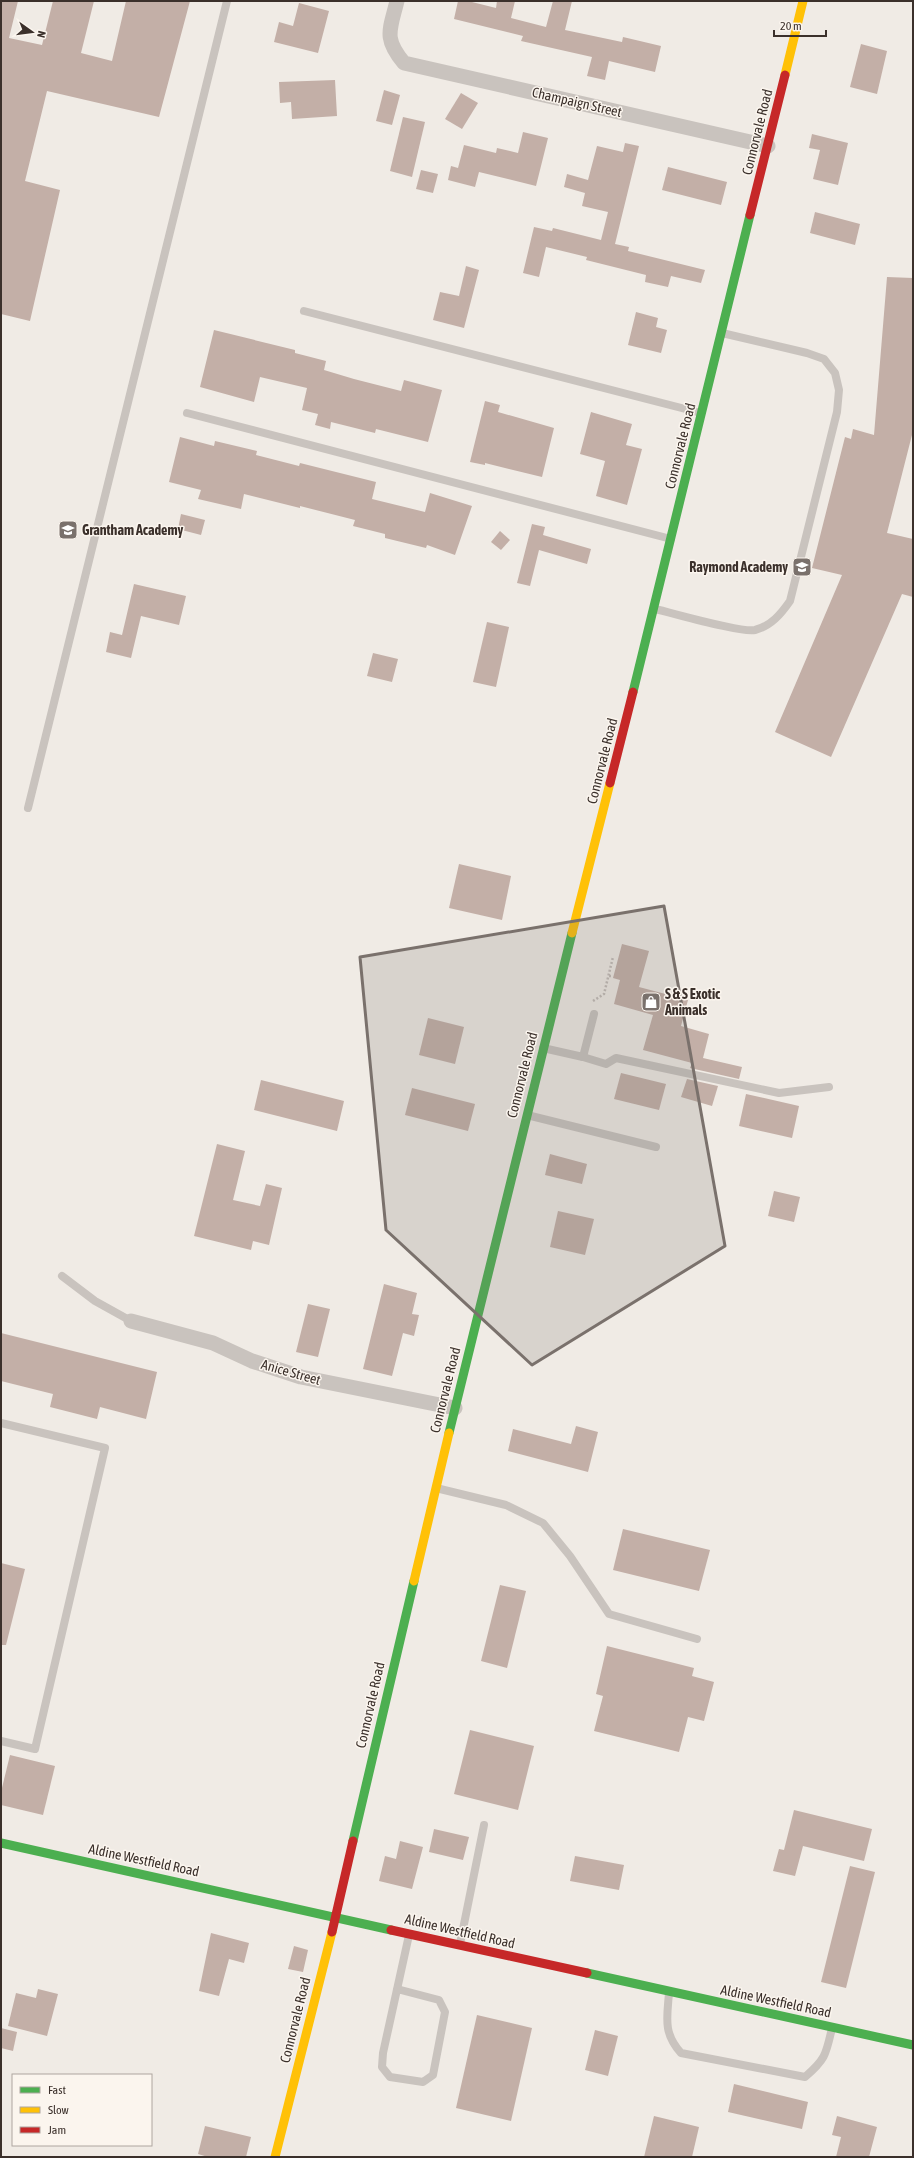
<svg xmlns="http://www.w3.org/2000/svg" width="914" height="2158" viewBox="0 0 914 2158" font-family="'Asap Condensed',sans-serif">
<style>
.building{fill:#c3afa7}
.lines{fill:none;stroke-linecap:round;stroke-linejoin:round}
.path{stroke:#c2bbb6;stroke-width:2.5;stroke-dasharray:2 2;stroke-linecap:butt}
.lane{stroke:#c9c3be;stroke-width:8}
.street{stroke:#c9c3be;stroke-width:15}
.fast{stroke:#4caf50;stroke-width:9}
.slow{stroke:#ffc107;stroke-width:9}
.jam{stroke:#c62828;stroke-width:9}
.marked{fill:#7a716c;fill-opacity:0.2;stroke:#7a716c;stroke-width:3;stroke-linejoin:round}
.labels{text-anchor:middle;dominant-baseline:central;stroke-width:3;stroke-linejoin:round;paint-order:stroke}
.street-label{font-size:14px;fill:#3b302b;stroke:#fbf5ee}
.poi-label{font-size:14px;font-weight:bold;fill:#3b302b;stroke:#fbf5ee;text-anchor:start}
</style>
<rect width="100%" height="100%" fill="#f0ebe5"/>
<!-- building -->
<g class="building">
<polygon points="1,1 18,1 9,38 42,45 53,1 94,1 81,53 112,61 126,1 190,1 159,117 47,91 25,181 60,190 30,321 1,314"/>
<polygon points="458,1 468,1 496,8 497,1 515,1 511,18 546,27 553,1 572,1 565,30 622,42 623,37 661,46 655,72 609,61 605,80 587,76 592,57 521,41 523,36 454,19"/>
<polygon points="299,3 329,11 318,53 274,42 279,22 293,26"/>
<polygon points="861,44 887,51 877,94 850,87"/>
<polygon points="335,80 337,116 292,119 291,102 280,103 279,82"/>
<polygon points="384,90 400,95 392,125 376,121"/>
<polygon points="461,93 478,103 462,129 445,119"/>
<polygon points="403,117 425,122 412,177 390,171"/>
<polygon points="523,132 548,138 536,186 479,172 475,187 448,180 451,166 458,168 464,145 496,153 497,148 518,153"/>
<polygon points="812,134 848,143 838,185 813,179 820,150 809,148"/>
<polygon points="625,143 639,146 615,244 629,247 628,251 705,270 701,283 671,276 668,287 645,282 646,275 586,260 587,257 546,247 539,277 523,273 534,227 552,231 553,228 601,240 608,212 582,206 585,193 564,187 567,174 588,180 597,146 623,152"/>
<polygon points="668,167 727,182 721,205 662,190"/>
<polygon points="421,170 438,174 433,193 416,189"/>
<polygon points="815,212 860,224 855,245 810,233"/>
<polygon points="466,266 479,270 464,328 433,320 440,292 459,296"/>
<polygon points="887,277 913,278 913,431 887,533 913,539 913,597 902,594 831,757 775,732 842,575 812,568 845,437 851,439 853,429 874,435"/>
<polygon points="636,312 658,318 656,327 667,330 661,353 628,345"/>
<polygon points="214,330 295,350 295,353 326,361 324,370 354,379 401,391 404,380 442,390 428,442 376,429 375,433 331,422 330,429 315,425 318,414 302,410 307,388 260,377 254,402 200,387"/>
<polygon points="485,401 500,405 498,412 554,428 542,477 485,463 485,465 470,462"/>
<polygon points="591,412 632,424 626,445 642,449 627,505 596,496 605,461 580,454"/>
<polygon points="180,437 214,446 215,441 257,451 256,455 299,466 300,463 376,482 372,499 425,512 430,493 472,506 455,555 427,545 426,548 385,538 385,534 353,526 355,520 300,506 300,508 244,494 241,509 198,499 201,490 169,482"/>
<polygon points="181,514 205,520 201,535 178,529"/>
<polygon points="532,524 545,527 543,535 591,549 587,564 539,550 530,586 517,583"/>
<polygon points="500,531 510,540 501,550 491,542"/>
<polygon points="134,584 186,596 179,625 141,616 131,658 106,652 110,632 122,635"/>
<polygon points="487,622 509,627 496,687 473,682"/>
<polygon points="373,653 398,659 392,682 367,676"/>
<polygon points="459,864 511,876 502,920 449,908"/>
<polygon points="622,944 649,951 639,987 688,1000 681,1026 709,1034 703,1058 742,1067 739,1079 690,1068 692,1063 643,1050 653,1015 614,1004 620,980 613,978"/>
<polygon points="428,1018 464,1027 455,1064 419,1055"/>
<polygon points="621,1073 666,1084 659,1110 614,1099"/>
<polygon points="687,1079 718,1086 712,1106 681,1097"/>
<polygon points="261,1080 344,1101 337,1131 254,1110"/>
<polygon points="412,1088 475,1104 468,1131 405,1115"/>
<polygon points="746,1094 799,1106 792,1138 739,1126"/>
<polygon points="217,1144 245,1151 233,1200 260,1206 266,1184 282,1188 269,1245 253,1241 251,1250 194,1236"/>
<polygon points="550,1154 587,1164 582,1184 545,1175"/>
<polygon points="774,1191 800,1197 794,1222 768,1216"/>
<polygon points="558,1211 594,1219 585,1255 550,1247"/>
<polygon points="384,1284 417,1293 412,1314 419,1315 414,1336 403,1333 392,1376 363,1369"/>
<polygon points="308,1304 330,1309 318,1357 296,1352"/>
<polygon points="1,1333 157,1372 146,1419 100,1407 97,1419 50,1407 53,1394 1,1381"/>
<polygon points="576,1426 598,1432 588,1472 508,1451 513,1429 571,1444"/>
<polygon points="623,1529 710,1550 699,1591 613,1570"/>
<polygon points="1,1563 25,1569 6,1645 1,1645"/>
<polygon points="500,1585 526,1591 507,1668 481,1661"/>
<polygon points="607,1646 694,1668 692,1676 714,1682 704,1721 688,1717 679,1752 594,1731 603,1696 596,1694"/>
<polygon points="470,1730 534,1746 518,1810 454,1794"/>
<polygon points="10,1755 55,1766 43,1815 1,1805 1,1792"/>
<polygon points="794,1810 872,1829 864,1861 803,1846 795,1876 773,1871 779,1849 784,1850"/>
<polygon points="434,1829 469,1837 463,1860 429,1852"/>
<polygon points="400,1841 423,1847 412,1889 379,1881 385,1856 396,1859"/>
<polygon points="575,1856 624,1865 619,1890 570,1881"/>
<polygon points="850,1866 875,1872 846,1988 821,1982"/>
<polygon points="211,1933 249,1943 244,1963 229,1959 219,1996 199,1991"/>
<polygon points="294,1946 308,1950 303,1972 288,1969"/>
<polygon points="38,1989 58,1994 47,2036 8,2026 16,1993 36,1998"/>
<polygon points="477,2015 532,2028 511,2121 456,2108"/>
<polygon points="1,2028 17,2032 13,2051 1,2048"/>
<polygon points="595,2030 618,2036 608,2076 585,2070"/>
<polygon points="734,2084 808,2102 802,2129 728,2112"/>
<polygon points="654,2116 699,2127 692,2157 644,2157"/>
<polygon points="837,2116 877,2127 869,2157 836,2157 841,2137 832,2135"/>
<polygon points="205,2126 251,2137 246,2157 208,2157 198,2154"/>
</g>
<g class="lines">
<!-- path -->
<g class="path">
<polyline points="609,976 613,976"/>
<polyline points="593,1001 604,994 613,957"/>
</g>
<!-- lane -->
<g class="lane">
<polyline points="304,311 701,413"/>
<polyline points="187,413 671,539"/>
<path d="M655,609C673,613 741,633 755,630C771,626 781,614 790,601L837,412L839,390L835,373L824,359L807,353L722,333"/>
<polyline points="28,808 227,1"/>
<polyline points="543,1048 583,1057 594,1014"/>
<polyline points="583,1057 606,1064 616,1058 779,1093 829,1087"/>
<polyline points="527,1115 656,1147"/>
<polyline points="62,1276 95,1301 131,1321"/>
<polyline points="1,1423 105,1448 35,1749 1,1741"/>
<polyline points="436,1488 506,1505 543,1523 570,1556 609,1614 697,1639"/>
<polyline points="460,1944 484,1825"/>
<polyline points="397,1989 439,2000 445,2012 433,2075 423,2082 390,2077 382,2067 383,2053 409,1935"/>
<path d="M669,1993C667,2018 663,2033 681,2053L805,2077C826,2059 826,2054 832,2028"/>
</g>
<!-- street -->
<g class="street">
<path d="M397,1C390,30 383,38 404,63L768,146"/>
<polyline points="131,1321 213,1343 252,1361 301,1377 455,1408"/>
</g>
<!-- fast -->
<g class="fast">
<polyline points="633,692 750,215"/>
<polyline points="449,1433 572,933"/>
<polyline points="353,1841 414,1581"/>
<polyline points="1,1843 391,1930"/>
<polyline points="587,1973 913,2045"/>
</g>
<!-- slow -->
<g class="slow">
<polyline points="785,75 803,1"/>
<polyline points="572,933 610,783"/>
<polyline points="414,1581 449,1433"/>
<polyline points="275,2157 332,1932"/>
</g>
<!-- jam -->
<g class="jam">
<polyline points="750,215 785,75"/>
<polyline points="610,783 633,692"/>
<polyline points="391,1930 587,1973"/>
<polyline points="332,1932 353,1841"/>
</g>
</g>
<!-- marked area -->
<path class="marked" d="M664,906L725,1246L532,1365L386,1230L360,957Z"/>
<!-- icons -->
<defs>
<symbol id="school-square" viewBox="-11 -11 22 22"><rect x="-9" y="-9" width="18" height="18" rx="4" fill="#7a716c" stroke="#fbf5ee"/><path d="M0-5L7-2L0 1L-7-2ZM-4 1L0 2.5L4 1V4Q0 6-4 4Z" fill="#fff"/></symbol>
<symbol id="shop-square" viewBox="-11 -11 22 22"><rect x="-9" y="-9" width="18" height="18" rx="4" fill="#7a716c" stroke="#fbf5ee"/><path d="M-5-2.5h2.3a2.7 3.5 0 0 1 5.4 0H5L5.5 6h-11ZM-1.5-2.5h3a1.5 2.3 0 0 0-3 0Z" fill="#fff"/></symbol>
</defs>
<g fill-rule="evenodd">
<use href="#school-square" x="57" y="519" width="22" height="22"/>
<use href="#school-square" x="791" y="556" width="22" height="22"/>
<use href="#shop-square" x="640" y="991" width="22" height="22"/>
</g>
<g class="labels">
<!-- street labels -->
<g class="street-label">
<text transform="translate(577 102) rotate(13)">Champaign Street</text>
<text transform="translate(757 132) rotate(-76)">Connorvale Road</text>
<text transform="translate(680 446) rotate(-76)">Connorvale Road</text>
<text transform="translate(602 761) rotate(-76)">Connorvale Road</text>
<text transform="translate(522 1075) rotate(-76)">Connorvale Road</text>
<text transform="translate(291 1372) rotate(16)">Anice Street</text>
<text transform="translate(445 1390) rotate(-76)">Connorvale Road</text>
<text transform="translate(370 1705) rotate(-77)">Connorvale Road</text>
<text transform="translate(144 1860) rotate(12)">Aldine Westfield Road</text>
<text transform="translate(460 1931) rotate(13)">Aldine Westfield Road</text>
<text transform="translate(776 2001) rotate(12)">Aldine Westfield Road</text>
<text transform="translate(295 2020) rotate(-76)">Connorvale Road</text>
</g>
<!-- poi labels -->
<g class="poi-label">
<text x="82" y="530">Grantham Academy</text>
<text x="788" y="567" text-anchor="end">Raymond Academy</text>
<text x="665" y="994">S &amp; S Exotic<tspan x="665" dy="16">Animals</tspan></text>
</g>
</g>
<!-- border -->
<rect width="914" height="2158" fill="none" stroke="#3b302b" stroke-width="4"/>
<!-- legend -->
<rect x="12" y="2074" width="140" height="72" fill="#fbf5ee" stroke="#aea6a0"/>
<rect x="20" y="2087" width="20" height="6" fill="#4caf50" stroke="#aea6a0"/>
<text x="48" y="2094" font-size="12" fill="#3b302b">Fast</text>
<rect x="20" y="2107" width="20" height="6" fill="#ffc107" stroke="#aea6a0"/>
<text x="48" y="2114" font-size="12" fill="#3b302b">Slow</text>
<rect x="20" y="2127" width="20" height="6" fill="#c62828" stroke="#aea6a0"/>
<text x="48" y="2134" font-size="12" fill="#3b302b">Jam</text>
<!-- north arrow -->
<g transform="translate(32 32) rotate(104)" stroke="#fbf5ee" stroke-width="3" paint-order="stroke">
<path d="M0-3L7 15L0 10L-7 15Z" fill="#3b302b"/>
<text y="-6" font-size="11" font-weight="bold" text-anchor="middle" fill="#3b302b">N</text>
</g>
<!-- scale -->
<path d="M774 30v6h52v-6" fill="none" stroke="#3b302b" stroke-width="2"/>
<text x="780" y="30" font-size="12" fill="#3b302b" stroke="#fbf5ee" stroke-width="3" paint-order="stroke">20 m</text>
</svg>
